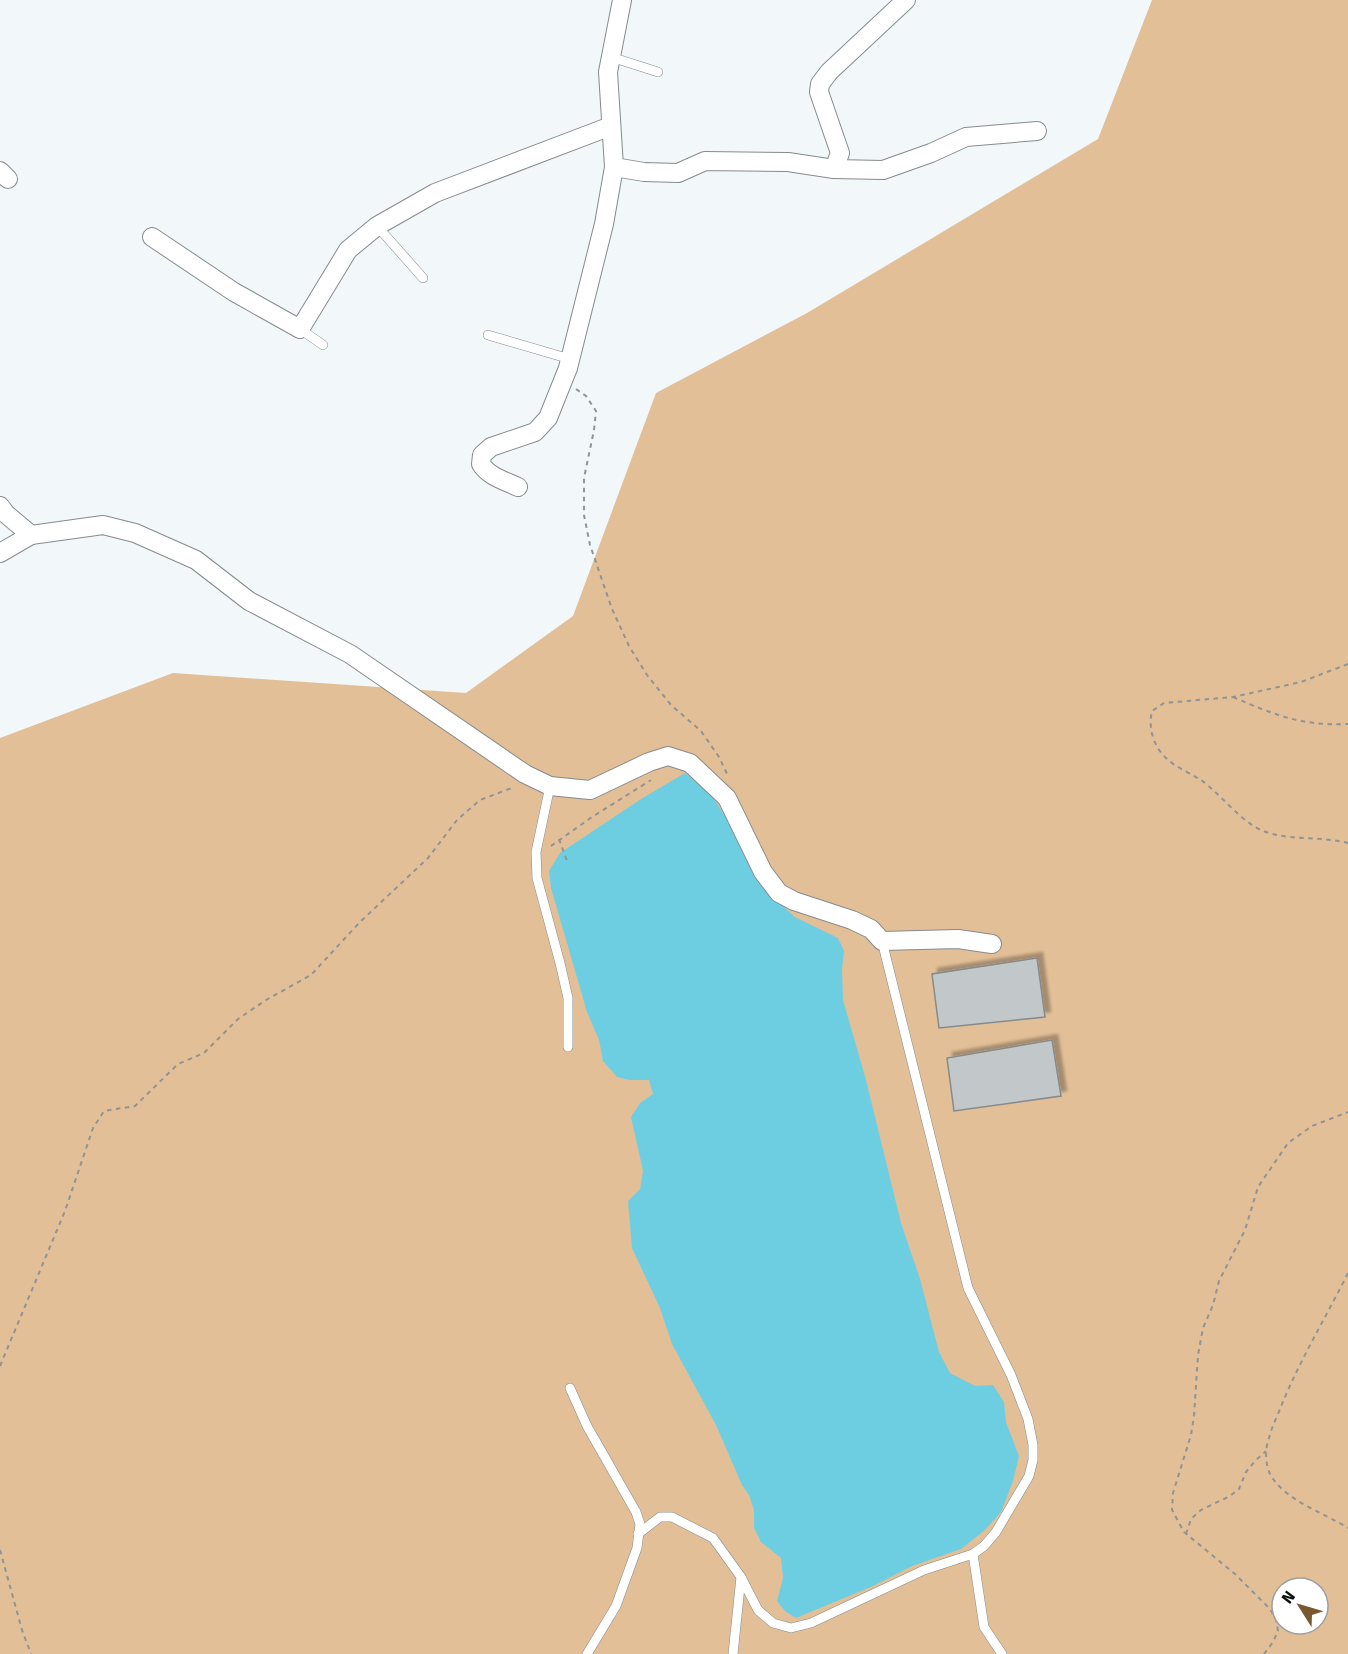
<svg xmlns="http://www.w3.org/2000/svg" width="1348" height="1654" viewBox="0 0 1348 1654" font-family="'Fira Sans',sans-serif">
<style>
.green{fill:#e2bf97;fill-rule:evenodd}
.water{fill:#6dcee2}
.building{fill:#c2c7c9;stroke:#858a8b;stroke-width:1.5;filter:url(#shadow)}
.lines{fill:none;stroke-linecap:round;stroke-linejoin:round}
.lane-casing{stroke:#868b8c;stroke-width:10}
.street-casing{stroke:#868b8c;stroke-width:20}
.path{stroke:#909495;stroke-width:2;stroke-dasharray:4.5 4.5;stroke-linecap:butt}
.lane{stroke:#fff;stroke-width:9}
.street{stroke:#fff;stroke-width:18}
</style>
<defs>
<filter id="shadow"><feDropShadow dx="5.5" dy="-5.5" stdDeviation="1.5" flood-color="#0004"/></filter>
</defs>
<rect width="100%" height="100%" fill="#f2f7f9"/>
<!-- green -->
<path class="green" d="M1152,0H1348V1654H0V738L173,673L466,693L573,616L656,393L807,313L1098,139ZM1282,1588H1318V1624H1282Z"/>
<!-- water -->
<polygon class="water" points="685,773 710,793 727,819 744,853 780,903 795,917 838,938 844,951 842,969 843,1000 866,1080 901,1223 920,1279 939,1352 950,1373 975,1386 993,1385 1004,1402 1006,1422 1019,1456 1013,1481 1001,1512 985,1530 961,1549 912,1566 873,1586 796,1618 785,1611 777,1601 783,1578 781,1558 761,1542 754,1528 754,1510 749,1495 742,1485 716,1425 672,1344 660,1308 632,1248 628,1201 640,1189 643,1171 631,1117 640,1103 653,1094 649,1080 630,1080 617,1077 603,1061 599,1040 587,1012 551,888 549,871 560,853 641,799"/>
<!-- building -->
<g class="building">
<polygon points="1037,958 1045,1017 939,1028 932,974"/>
<polygon points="1052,1040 1061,1096 954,1111 947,1058"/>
</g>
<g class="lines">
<defs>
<g id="lane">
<polyline points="611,57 658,72"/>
<polyline points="377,226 423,278"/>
<polyline points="300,329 323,345"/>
<polyline points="488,335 570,359"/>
<polyline points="550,786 536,852 537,878 560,963 568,998 568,1047"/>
<polyline points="570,1388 587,1426 636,1512 640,1524 637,1548 616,1606 587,1654"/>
<polyline points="638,1534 660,1517 672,1517 713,1538 741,1577 758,1610 773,1623 791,1628 811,1623 924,1570 973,1554 984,1546 996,1532 1029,1476 1033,1460 1033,1445 1028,1419 1011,1375 968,1288 882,941"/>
<polyline points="973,1554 984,1627 1002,1654"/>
<polyline points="733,1654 741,1577"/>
</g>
<g id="street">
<polyline points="614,167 644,172 678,173 705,161 788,162 834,169 840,153 819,92 820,84 829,72 906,0"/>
<polyline points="834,169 883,170 931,153 966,137 1037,131"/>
<polyline points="0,171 8,179"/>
<polyline points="152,237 234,292 300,329 348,250 377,226 435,193 611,126"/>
<path d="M518,487C505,481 488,476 481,464L482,455L491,447L535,432L548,418L568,368L604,224L614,167L608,72L622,0"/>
<polyline points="0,506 6,514 31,535 103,525 135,533 196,560 249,601 350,654 525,774 550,786 590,790 649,762 668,756 690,763 727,798 763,872 779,893 794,901 852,920 871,929 882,941 958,939 992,944"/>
<polyline points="0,553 31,535"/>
</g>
</defs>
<!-- lane casing -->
<use href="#lane" class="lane-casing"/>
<!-- street casing -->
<use href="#street" class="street-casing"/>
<!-- path -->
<g class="path">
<polyline points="576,389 586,396 596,411 594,430 584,478 584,515 590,545 612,609 629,646 647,675 671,705 701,731 719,757 728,776"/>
<path d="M1348,664L1301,682L1233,697L1164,703L1152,711C1148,727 1153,746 1166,758C1175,767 1190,773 1201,780C1222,795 1242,824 1266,832C1293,841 1321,836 1348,843"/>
<path d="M1233,697C1275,715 1301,726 1348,724"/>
<polyline points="559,839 567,861"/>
<polyline points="551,846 592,817 651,780"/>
<path d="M1348,1273C1326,1317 1301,1358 1282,1404C1278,1415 1272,1426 1269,1438C1265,1449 1265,1463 1270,1474C1284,1500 1324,1513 1348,1528"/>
<polyline points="0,1366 65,1211 93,1128 104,1111 135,1106 178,1064 204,1053 238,1019 266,1000 311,975 360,922 428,858 457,820 480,800 509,789 515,788"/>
<polyline points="1186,1534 1191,1519 1201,1510 1230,1496 1239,1489 1246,1472 1255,1461 1266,1451"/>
<polyline points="0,1550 22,1630 31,1654"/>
<polyline points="1264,1654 1273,1642 1278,1631 1276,1620 1270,1609 1235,1574 1184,1532 1172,1510 1173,1493 1191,1435 1194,1416 1198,1355 1203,1328 1213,1305 1219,1281 1245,1230 1258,1187 1288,1143 1312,1126 1348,1112"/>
</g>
<!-- lane -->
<use href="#lane" class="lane"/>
<!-- street -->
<use href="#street" class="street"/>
</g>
<!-- north arrow -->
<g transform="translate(1300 1606) rotate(307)"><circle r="28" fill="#ffffff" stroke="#9e9f9f" stroke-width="1.5"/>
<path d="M0-4.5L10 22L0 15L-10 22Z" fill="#7a5930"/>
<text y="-9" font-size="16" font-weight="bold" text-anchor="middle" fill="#0c0e0e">N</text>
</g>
</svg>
